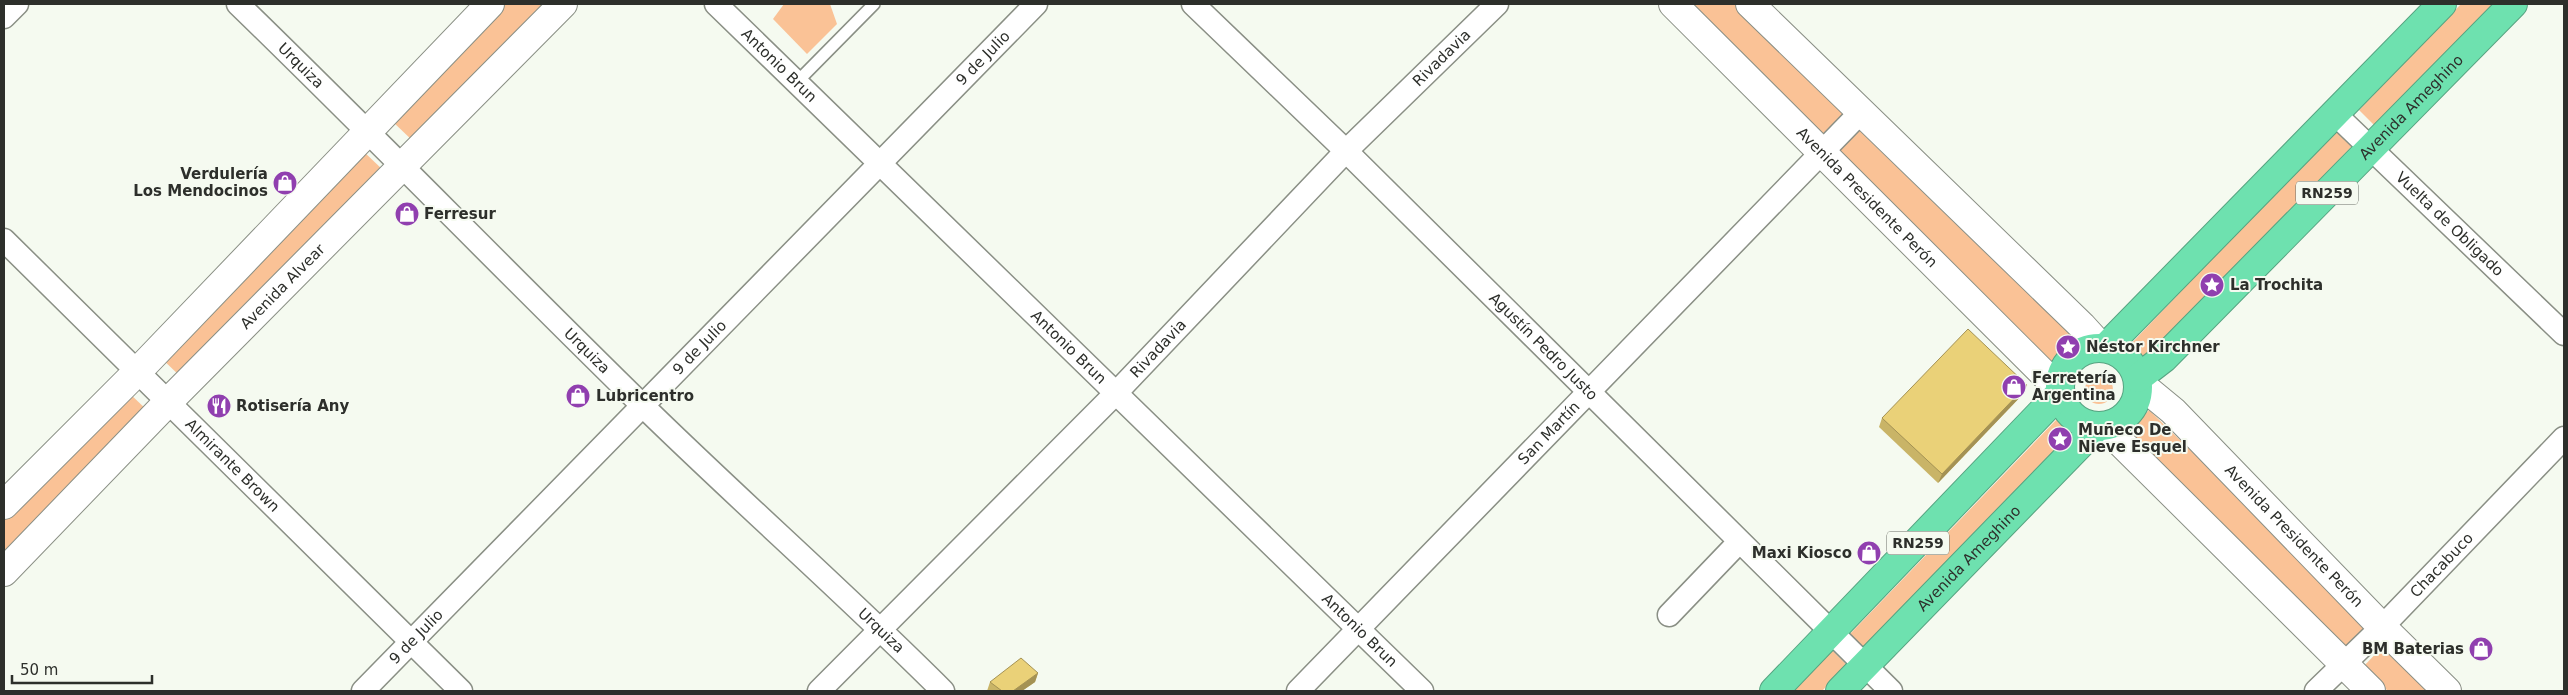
<svg xmlns="http://www.w3.org/2000/svg" width="2568" height="695" viewBox="0 0 2568 695" font-family="'DejaVu Sans',sans-serif">
<style>
.green{fill:#fac296}
.lines{fill:none;stroke-linecap:round;stroke-linejoin:round}
.lane-casing{stroke:#8a8f85;stroke-width:14}
.street-casing{stroke:#8a8f85;stroke-width:25}
.secondary-casing{stroke:#8a8f85;stroke-width:30}
.highway-casing{stroke:#57a381;stroke-width:30}
.lane{stroke:#fff;stroke-width:11}
.street{stroke:#fff;stroke-width:22}
.secondary{stroke:#fff;stroke-width:28}
.highway{stroke:#6ee1af;stroke-width:28}
.wall{fill:#c9b467}
.shaded-wall{fill:#a49254}
.building{fill:#ead178;stroke:#a49254}
.labels{text-anchor:middle;dominant-baseline:central;stroke-width:4;stroke-linejoin:round;paint-order:stroke}
.shield{fill:#f5faf0;stroke:#696c66;stroke-width:1}
.shield-label{font-size:14px;font-weight:bold;fill:#2d2f2b}
.street-label{font-size:15px;fill:#2d2f2b;stroke:#f5faf0}
.poi-label{font-size:15px;font-weight:bold;fill:#2d2f2b;stroke:#f5faf0;text-anchor:start}
</style>
<rect width="100%" height="100%" fill="#f5faf0"/>
<!-- green -->
<g class="green">
<polygon points="506,4 551,4 415,143 392,121"/>
<polygon points="784,4 830,4 837,24 807,54 773,19"/>
<polygon points="1689,4 1734,4 1846,113 1824,135"/>
<polygon points="2461,4 2494,4 2376,127 2359,110"/>
<polygon points="2337,128 2354,144 2144,364 2127,348"/>
<polygon points="1859,130 2079,343 2056,366 1837,153"/>
<polygon points="361,149 384,171 182,378 159,356"/>
<circle cx="2099" cy="390" r="14"/>
<polygon points="127,391 150,413 4,562 4,517"/>
<polygon points="2149,410 2369,623 2346,646 2127,433"/>
<polygon points="2060,416 2077,432 1866,652 1849,635"/>
<polygon points="2385,644 2433,691 2388,691 2363,667"/>
<polygon points="1830,648 1847,665 1822,691 1789,691"/>
</g>
<g class="lines">
<defs>
<polyline id="lane" points="796,83 874,4"/>
<g id="street">
<path id="s1" d="M238,4C374,136 506,272 642,405C741,502 845,593 943,691"/>
<path id="s2" d="M716,4L1422,691"/>
<path id="s3" d="M1193,4L1346,151L1891,691"/>
<polyline points="4,17 17,4"/>
<path id="s4" d="M2335,114L2564,334"/>
<path id="s5" d="M4,240L461,691"/>
<polyline points="1669,615 1739,542"/>
<path id="s6" d="M363,691L1036,4"/>
<path id="s7" d="M819,691L1116,393L1346,151L1497,4"/>
<path id="s8" d="M1298,691L1862,111"/>
<path id="s9" d="M2316,691L2382,627L2564,438"/>
</g>
<g id="secondary">
<path id="s10" d="M1673,4L2060,390"/>
<polyline points="1750,4 2082,326 2102,348"/>
<path id="s11" d="M2139,383L2173,411L2382,627L2447,691"/>
<polyline points="2104,426 2371,691"/>
<polyline points="4,505 138,371 490,4"/>
<path id="s12" d="M4,572L169,401L563,4"/>
</g>
<g id="highway">
<circle cx="2099" cy="387" r="39"/>
<polyline points="2105,348 2442,4"/>
<path id="s13" d="M2138,378L2164,358L2513,4"/>
<polyline points="1774,691 2060,393"/>
<path id="s14" d="M1840,691L2097,427"/>
</g>
</defs>
<!-- lane casing -->
<use href="#lane" class="lane-casing"/>
<!-- street casing -->
<use href="#street" class="street-casing"/>
<!-- secondary casing -->
<use href="#secondary" class="secondary-casing"/>
<!-- highway casing -->
<use href="#highway" class="highway-casing"/>
<!-- lane -->
<use href="#lane" class="lane"/>
<!-- street -->
<use href="#street" class="street"/>
<!-- secondary -->
<use href="#secondary" class="secondary"/>
<!-- highway -->
<use href="#highway" class="highway"/>
</g>
<!-- wall -->
<g class="wall">
<polygon points="2024,393 1938,483 1879,427 1882,418"/>
<polygon points="1038,673 1035,682 1022,691 987,691 990,682"/>
</g>
<!-- shaded-wall -->
<g class="shaded-wall">
<polygon points="2027,385 2024,393 1938,483 1942,474"/>
<polygon points="1038,673 1035,682 1022,691 1013,691"/>
</g>
<!-- building -->
<g class="building">
<polygon points="1968,329 2027,385 1942,474 1882,418"/>
<polygon points="1021,658 1038,673 1013,691 1002,691 990,682"/>
</g>
<!-- icons -->
<defs>
<symbol id="shop-disc" viewBox="-11 -11 22 22"><circle r="9.5" fill="#903faf" stroke="#f5faf0"/><path d="M-5-2.5h2.3a2.7 3.5 0 0 1 5.4 0H5L5.5 6h-11ZM-1.5-2.5h3a1.5 2.3 0 0 0-3 0Z" fill="#fff"/></symbol>
<symbol id="sight-disc" viewBox="-11 -11 22 22"><circle r="9.5" fill="#903faf" stroke="#f5faf0"/><path d="M0-6L1.8-2.2L6-1.7L2.9 1.2L3.7 5.4L0 3.3L-3.7 5.4L-2.9 1.2L-6-1.7L-1.8-2.2Z" fill="#fff"/></symbol>
<symbol id="restaurant-disc" viewBox="-11 -11 22 22"><circle r="9.5" fill="#903faf" stroke="#f5faf0"/><path d="M-5-6h1v4h1v-4h1v4h1v-4h1v5L-1.5 .5V6h-2V.5L-5-1ZM5-6V6H3V1.5H1.5Q1.5-4 5-6Z" fill="#fff"/></symbol>
</defs>
<g fill-rule="evenodd">
<use href="#shop-disc" x="271" y="169" width="28" height="28"/>
<use href="#shop-disc" x="393" y="200" width="28" height="28"/>
<use href="#sight-disc" x="2198" y="271" width="28" height="28"/>
<use href="#sight-disc" x="2054" y="333" width="28" height="28"/>
<use href="#shop-disc" x="2000" y="373" width="28" height="28"/>
<use href="#shop-disc" x="564" y="382" width="28" height="28"/>
<use href="#restaurant-disc" x="205" y="392" width="28" height="28"/>
<use href="#sight-disc" x="2046" y="425" width="28" height="28"/>
<use href="#shop-disc" x="1855" y="539" width="28" height="28"/>
<use href="#shop-disc" x="2467" y="635" width="28" height="28"/>
</g>
<g class="labels">
<!-- shield labels -->
<g class="shield">
<rect x="2296" y="181.5" width="62" height="23" rx="4"/>
<rect x="1887" y="531.5" width="62" height="23" rx="4"/>
</g>
<g class="shield-label">
<text x="2327" y="193">RN259</text>
<text x="1918" y="543">RN259</text>
</g>
<!-- street labels -->
<g class="street-label">
<text stroke="none"><textPath href="#s6" startOffset="886">9 de Julio</textPath></text>
<text stroke="none"><textPath href="#s7" startOffset="888">Rivadavia</textPath></text>
<text stroke="none"><textPath href="#s1" startOffset="88">Urquiza</textPath></text>
<text stroke="none"><textPath href="#s2" startOffset="88">Antonio Brun</textPath></text>
<text stroke="none"><textPath href="#s13" startOffset="385">Avenida Ameghino</textPath></text>
<text stroke="none"><textPath href="#s10" startOffset="274">Avenida Presidente Perón</textPath></text>
<text stroke="none"><textPath href="#s4" startOffset="159">Vuelta de Obligado</textPath></text>
<text stroke="none"><textPath href="#s12" startOffset="399">Avenida Alvear</textPath></text>
<text stroke="none"><textPath href="#s3" startOffset="490">Agustín Pedro Justo</textPath></text>
<text stroke="none"><textPath href="#s6" startOffset="481">9 de Julio</textPath></text>
<text stroke="none"><textPath href="#s2" startOffset="492">Antonio Brun</textPath></text>
<text stroke="none"><textPath href="#s7" startOffset="482">Rivadavia</textPath></text>
<text stroke="none"><textPath href="#s1" startOffset="492">Urquiza</textPath></text>
<text stroke="none"><textPath href="#s8" startOffset="360">San Martín</textPath></text>
<text stroke="none"><textPath href="#s5" startOffset="321">Almirante Brown</textPath></text>
<text stroke="none"><textPath href="#s11" startOffset="218">Avenida Presidente Perón</textPath></text>
<text stroke="none"><textPath href="#s14" startOffset="185">Avenida Ameghino</textPath></text>
<text stroke="none"><textPath href="#s9" startOffset="178">Chacabuco</textPath></text>
<text stroke="none"><textPath href="#s1" startOffset="898">Urquiza</textPath></text>
<text stroke="none"><textPath href="#s2" startOffset="898">Antonio Brun</textPath></text>
<text stroke="none"><textPath href="#s6" startOffset="76">9 de Julio</textPath></text>
</g>
<!-- poi labels -->
<g class="poi-label">
<text x="268" y="174" text-anchor="end">Verdulería<tspan x="268" dy="17">Los Mendocinos</tspan></text>
<text x="424" y="214">Ferresur</text>
<text x="2230" y="285">La Trochita</text>
<text x="2086" y="347">Néstor Kirchner</text>
<text x="2032" y="378">Ferretería<tspan x="2032" dy="17">Argentina</tspan></text>
<text x="596" y="396">Lubricentro</text>
<text x="236" y="406">Rotisería Any</text>
<text x="2078" y="430">Muñeco De<tspan x="2078" dy="17">Nieve Esquel</tspan></text>
<text x="1852" y="553" text-anchor="end">Maxi Kiosco</text>
<text x="2464" y="649" text-anchor="end">BM Baterias</text>
</g>
</g>
<!-- border -->
<rect width="2568" height="695" fill="none" stroke="#2d2f2b" stroke-width="10"/>
<!-- scale -->
<path d="M12 675v8h140v-8" fill="none" stroke="#2d2f2b" stroke-width="2.5"/>
<text x="20" y="675" font-size="15" fill="#2d2f2b" stroke="#f5faf0" stroke-width="4" paint-order="stroke">50 m</text>
</svg>
